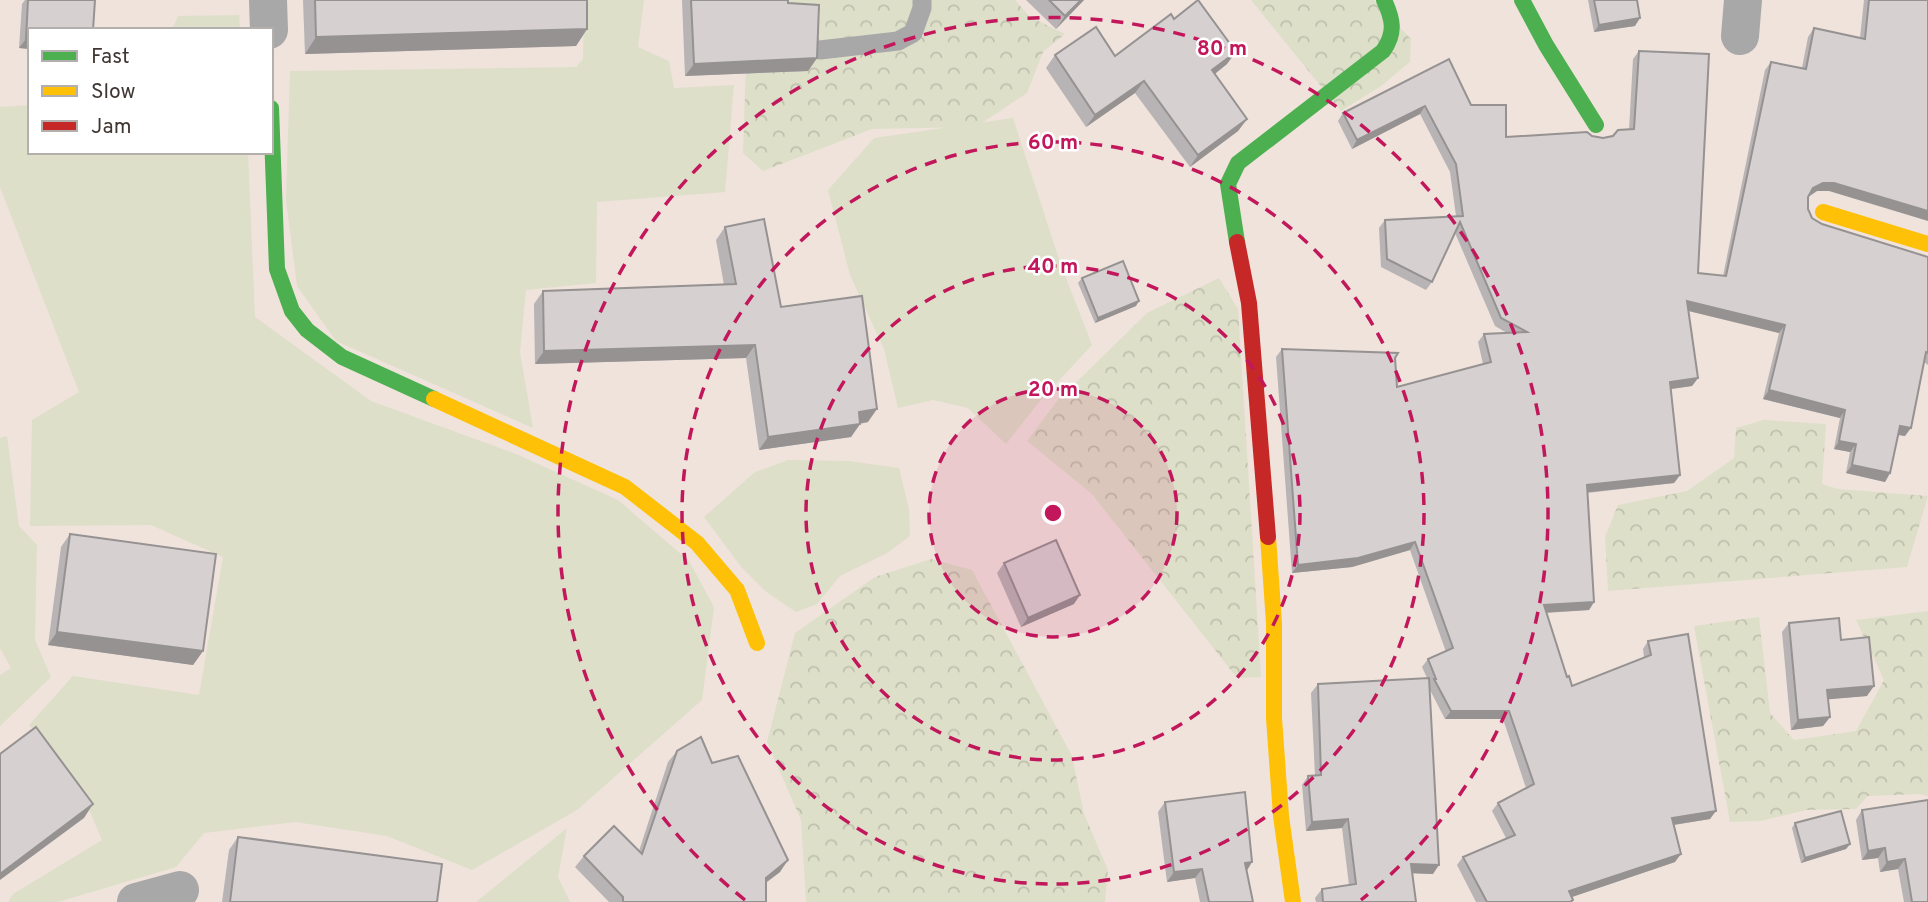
<svg xmlns="http://www.w3.org/2000/svg" width="1928" height="902" viewBox="0 0 1928 902" font-family="Overpass,sans-serif">
<style>
.grass{fill:#dddfc9}
.forest{fill:url(#forest-crowns)}
.lines{fill:none;stroke-linecap:round;stroke-linejoin:round}
.lane{stroke:#a8a8a9;stroke-width:19}
.street{stroke:#a8a8a9;stroke-width:38}
.fast{stroke:#4caf50;stroke-width:16}
.slow{stroke:#ffc107;stroke-width:16}
.jam{stroke:#c62828;stroke-width:16}
.wall{fill:#b8b3b4}
.shaded-wall{fill:#969292}
.building{fill:#d6d0d1;stroke:#969292;stroke-width:2}
.ring{fill:none;stroke:#c2185b;stroke-width:3.5;stroke-dasharray:12 9}
.centre{fill:#c2185b;stroke:#fff;stroke-width:3.5}
.ring-label{font-size:21px;text-anchor:middle;font-weight:bold;fill:#c2185b;stroke:#fff;stroke-width:5;stroke-linejoin:round;paint-order:stroke}
</style>
<defs>
<pattern id="forest-crowns" width="20" height="18" patternUnits="userSpaceOnUse" patternTransform="scale(1.75)"><rect width="20" height="18" fill="#dddfc9"/><path d="M2 6a3 3 0 1 1 6 0M12 15a3 3 0 1 1 6 0" fill="none" stroke="#bfc0ad"/></pattern>
</defs>
<rect width="100%" height="100%" fill="#efe3dc"/>
<!-- grass -->
<g class="grass">
<polygon points="584,0 644,0 638,47 669,61 674,88 734,85 725,192 597,202 596,283 526,290 520,352 533,428 336,341 297,286 286,200 290,71 576,67 583,59"/>
<polygon points="239,15 240,30 172,30 178,16"/>
<polygon points="30,105 30,152 248,152 255,317 371,401 516,454 618,500 689,561 714,607 702,700 577,810 472,870 387,836 295,822 204,833 176,867 58,902 8,902 13,894 102,840 78,784 29,725 73,676 199,695 223,557 151,525 30,526 32,420 79,392 0,187 0,107"/>
<polygon points="1013,118 1061,265 1092,345 1039,402 1006,444 968,408 933,400 898,408 884,349 850,275 828,190 874,138"/>
<polygon points="7,436 19,526 37,545 35,640 51,677 0,726 0,675 11,668 0,648 0,438"/>
<polygon points="788,460 848,461 899,468 909,509 910,536 887,553 840,576 817,604 796,612 765,591 742,568 704,517 755,472"/>
<polygon points="567,828 558,877 570,902 476,902"/>
</g>
<!-- forest -->
<g class="forest">
<polygon points="748,0 1015,0 1030,17 1065,34 1043,52 1027,93 976,127 872,129 763,171 743,153"/>
<polygon points="1251,0 1374,0 1411,39 1410,62 1381,86 1341,111"/>
<polygon points="1219,278 1238,309 1261,677 1237,678 1092,494 1027,441 1057,401 1147,313"/>
<polygon points="1764,420 1826,424 1822,484 1838,489 1928,496 1907,567 1608,591 1605,537 1618,505 1687,491 1734,458 1736,428"/>
<polygon points="931,559 972,570 1072,756 1084,814 1108,870 1105,902 806,902 801,820 767,742 795,633 875,577"/>
<polygon points="1928,611 1928,796 1920,794 1868,796 1856,809 1806,810 1761,821 1730,822 1694,626 1759,617 1770,713 1794,740 1856,731 1884,680 1856,620"/>
</g>
<g class="lines">
<!-- lane -->
<polyline class="lane" points="820,50 898,41 913,33 922,8 922,0"/>
<!-- street -->
<g class="street">
<polyline points="268,0 269,30"/>
<polyline points="1740,36 1743,0"/>
<polyline points="136,902 180,890"/>
</g>
<!-- fast -->
<g class="fast">
<polyline points="1522,0 1546,45 1596,125"/>
<polyline points="271,108 277,269 292,311 307,330 342,357 434,399"/>
<path d="M1237,242L1228,184L1238,163L1383,51C1396,33 1393,19 1384,0"/>
</g>
<!-- slow -->
<g class="slow">
<polyline points="1823,212 1928,244"/>
<polyline points="434,399 625,487 697,543 737,590 757,643"/>
<polyline points="1268,537 1274,623 1274,718 1281,816 1293,902"/>
</g>
<!-- jam -->
<polyline class="jam" points="1237,242 1249,303 1268,537"/>
</g>
<!-- wall -->
<g class="wall">
<polygon points="25,0 95,0 30,30 30,49 19,48 22,4"/>
<polygon points="303,0 587,0 587,29 576,46 305,54"/>
<polygon points="682,0 788,0 788,3 817,58 808,71 685,76"/>
<polygon points="1026,0 1084,0 1056,29"/>
<polygon points="1588,0 1637,0 1635,26 1594,32"/>
<polygon points="1864,0 1928,0 1829,191 1817,191 1809,196 1808,209 1812,218 1822,224 1928,257 1928,365 1924,362 1905,436 1898,435 1890,473 1885,482 1846,473 1850,452 1834,449 1840,418 1763,399 1779,333 1688,311 1698,378 1692,386 1670,389 1680,475 1674,483 1587,493 1594,602 1589,610 1546,613 1567,677 1572,686 1644,657 1643,649 1648,641 1710,819 1674,825 1675,862 1572,897 1573,900 1572,902 1476,902 1457,865 1463,857 1506,838 1492,811 1498,803 1526,788 1503,719 1445,719 1430,690 1433,874 1412,873 1416,902 1316,902 1315,898 1322,889 1349,885 1342,828 1306,831 1302,785 1308,776 1315,776 1311,693 1318,684 1427,678 1422,667 1428,659 1446,652 1410,550 1352,567 1292,573 1276,357 1282,349 1395,358 1397,387 1483,364 1478,342 1484,334 1507,333 1495,326 1455,233 1432,282 1426,290 1381,267 1379,228 1385,220 1456,216 1450,172 1420,114 1352,149 1338,121 1343,113 1449,59 1471,105 1506,137 1592,136 1603,138 1629,130 1633,59 1639,51 1698,273 1723,276 1765,70 1771,62 1802,68 1808,37 1814,28 1860,38"/>
<polygon points="1174,19 1227,64 1215,74 1247,119 1238,131 1190,167 1135,93 1086,127 1046,68 1055,55 1115,56"/>
<polygon points="725,227 781,307 868,422 860,424 851,437 759,450 746,358 535,364 534,304 543,291 724,285 716,240"/>
<polygon points="1082,278 1136,306 1095,323 1078,283"/>
<polygon points="70,534 203,651 193,665 48,645 61,547"/>
<polygon points="1004,563 1074,604 1021,627 997,573"/>
<polygon points="1789,623 1841,640 1867,696 1828,699 1830,717 1823,726 1791,730 1782,632"/>
<polygon points="677,751 712,763 780,872 766,883 766,902 609,902 575,867 584,856 639,851 668,762"/>
<polygon points="1928,800 1928,902 1904,902 1898,869 1880,872 1878,858 1862,860 1856,820 1862,810"/>
<polygon points="1165,802 1252,862 1246,871 1253,902 1200,902 1195,878 1167,882 1158,812"/>
<polygon points="1795,823 1850,844 1846,849 1801,863 1792,828"/>
<polygon points="238,837 437,902 222,902 229,850"/>
</g>
<!-- shaded-wall -->
<g class="shaded-wall">
<polygon points="1081,0 1084,0 1056,29 1065,16"/>
<polygon points="1640,18 1635,26 1594,32 1599,25"/>
<polygon points="587,29 576,46 305,54 316,37"/>
<polygon points="26,39 30,39 30,49 19,48"/>
<polygon points="1236,52 1227,64 1203,83 1212,70"/>
<polygon points="817,58 808,71 685,76 694,64"/>
<polygon points="1144,81 1135,93 1086,127 1095,115"/>
<polygon points="1425,106 1420,114 1352,149 1357,140"/>
<polygon points="1247,119 1238,131 1190,167 1198,155"/>
<polygon points="1823,183 1834,183 1928,211 1928,221 1829,191 1817,191 1808,197 1813,188"/>
<polygon points="1139,301 1136,306 1095,323 1098,318"/>
<polygon points="1687,301 1785,325 1779,333 1681,309"/>
<polygon points="755,345 746,358 535,364 544,351"/>
<polygon points="1698,378 1692,386 1664,390 1670,382"/>
<polygon points="1769,390 1845,410 1840,418 1763,399"/>
<polygon points="877,409 868,422 850,425 859,412"/>
<polygon points="860,424 851,437 759,450 768,437"/>
<polygon points="1900,426 1911,428 1905,436 1894,434"/>
<polygon points="1839,441 1856,444 1850,452 1834,449"/>
<polygon points="1852,465 1890,473 1885,482 1846,473"/>
<polygon points="1680,475 1674,483 1581,493 1587,485"/>
<polygon points="1415,542 1410,550 1352,567 1292,573 1298,565"/>
<polygon points="1080,595 1074,604 1021,627 1028,618"/>
<polygon points="1594,602 1589,610 1538,613 1544,605"/>
<polygon points="57,632 203,651 193,665 48,645"/>
<polygon points="1874,686 1867,696 1821,700 1827,690"/>
<polygon points="1451,711 1509,711 1503,719 1445,719"/>
<polygon points="1830,717 1823,726 1791,730 1798,720"/>
<polygon points="93,804 84,818 0,880 0,874"/>
<polygon points="1716,811 1710,819 1666,826 1672,818"/>
<polygon points="1348,819 1342,828 1306,831 1312,822"/>
<polygon points="1850,844 1846,849 1801,863 1805,858"/>
<polygon points="1885,848 1878,858 1862,860 1868,851"/>
<polygon points="1681,854 1675,862 1563,900 1569,891"/>
<polygon points="1905,859 1898,869 1880,872 1887,862"/>
<polygon points="788,860 780,872 757,889 766,878"/>
<polygon points="1252,862 1246,872 1245,863"/>
<polygon points="1411,864 1439,865 1433,874 1404,873"/>
<polygon points="1202,869 1195,878 1167,882 1174,872"/>
</g>
<!-- building -->
<g class="building">
<polygon points="28,0 95,0 93,30 30,30 30,39 26,39"/>
<polygon points="315,0 587,0 587,29 316,37"/>
<polygon points="691,0 788,0 788,3 819,5 817,58 694,64"/>
<polygon points="1049,0 1081,0 1065,16"/>
<polygon points="1198,0 1236,52 1212,70 1247,119 1198,155 1144,81 1095,115 1055,55 1096,27 1115,56 1171,14 1174,19"/>
<polygon points="1594,0 1637,0 1640,18 1599,25"/>
<polygon points="1869,0 1928,0 1928,211 1834,183 1823,183 1813,188 1808,197 1808,209 1812,218 1822,224 1928,257 1928,353 1926,352 1911,428 1900,426 1890,473 1852,465 1856,444 1839,441 1845,410 1769,390 1785,325 1687,301 1698,378 1670,382 1680,475 1587,485 1594,602 1544,605 1567,677 1569,676 1572,686 1651,655 1648,641 1688,634 1716,811 1672,818 1681,854 1569,891 1573,900 1570,902 1487,902 1463,857 1515,835 1498,803 1534,784 1509,711 1451,711 1434,679 1436,679 1428,659 1453,648 1415,542 1358,558 1298,565 1282,349 1398,353 1395,358 1397,387 1491,362 1484,334 1527,332 1501,318 1460,222 1432,282 1387,259 1385,220 1463,216 1456,164 1425,106 1357,140 1343,113 1449,59 1471,105 1506,105 1506,137 1587,132 1592,136 1603,138 1613,136 1618,130 1634,129 1639,51 1709,54 1698,273 1726,276 1771,62 1806,69 1814,28 1865,39"/>
<polygon points="764,219 781,307 862,296 877,409 859,412 860,424 768,437 755,345 544,351 543,291 736,284 725,227"/>
<polygon points="1123,261 1139,301 1098,318 1082,278"/>
<polygon points="70,534 216,554 203,651 57,632"/>
<polygon points="1056,540 1080,595 1028,618 1004,563"/>
<polygon points="1839,618 1841,640 1869,637 1874,686 1827,690 1830,717 1798,720 1789,623"/>
<polygon points="1429,678 1439,865 1411,864 1416,902 1323,902 1322,889 1356,884 1348,819 1312,822 1308,776 1321,775 1318,684"/>
<polygon points="36,727 93,804 0,874 0,754"/>
<polygon points="701,737 712,763 738,756 788,860 766,878 766,902 623,902 623,897 584,856 614,826 642,854 677,751"/>
<polygon points="1245,792 1252,862 1245,863 1253,902 1209,902 1202,869 1174,872 1165,802"/>
<polygon points="1928,800 1928,902 1912,902 1905,859 1887,862 1885,848 1868,851 1862,810"/>
<polygon points="1841,811 1850,844 1805,858 1795,823"/>
<polygon points="238,837 442,864 437,902 230,902"/>
</g>
<!-- distance rings -->
<circle cx="1053" cy="513" r="124" fill="#c2185b" fill-opacity=".12"/>
<g class="ring">
<circle cx="1053" cy="513" r="124"/>
<circle cx="1053" cy="513" r="247"/>
<circle cx="1053" cy="513" r="371"/>
<path d="M745 900A495 495 0 1 1 1361 900"/>
</g>
<circle cx="1053" cy="513" r="10" class="centre"/>
<g class="ring-label">
<text x="1222" y="55">80 m</text>
<text x="1053" y="149">60 m</text>
<text x="1053" y="273">40 m</text>
<text x="1053" y="396">20 m</text>
</g>
<!-- legend -->
<rect x="28" y="28" width="245" height="126" fill="#ffffff" stroke="#b2afad" stroke-width="2"/>
<rect x="42" y="51" width="35" height="10" fill="#4caf50" stroke="#b2afad" stroke-width="2"/>
<text x="91" y="63" font-size="21" fill="#3f3631">Fast</text>
<rect x="42" y="86" width="35" height="10" fill="#ffc107" stroke="#b2afad" stroke-width="2"/>
<text x="91" y="98" font-size="21" fill="#3f3631">Slow</text>
<rect x="42" y="121" width="35" height="10" fill="#c62828" stroke="#b2afad" stroke-width="2"/>
<text x="91" y="133" font-size="21" fill="#3f3631">Jam</text>
</svg>
